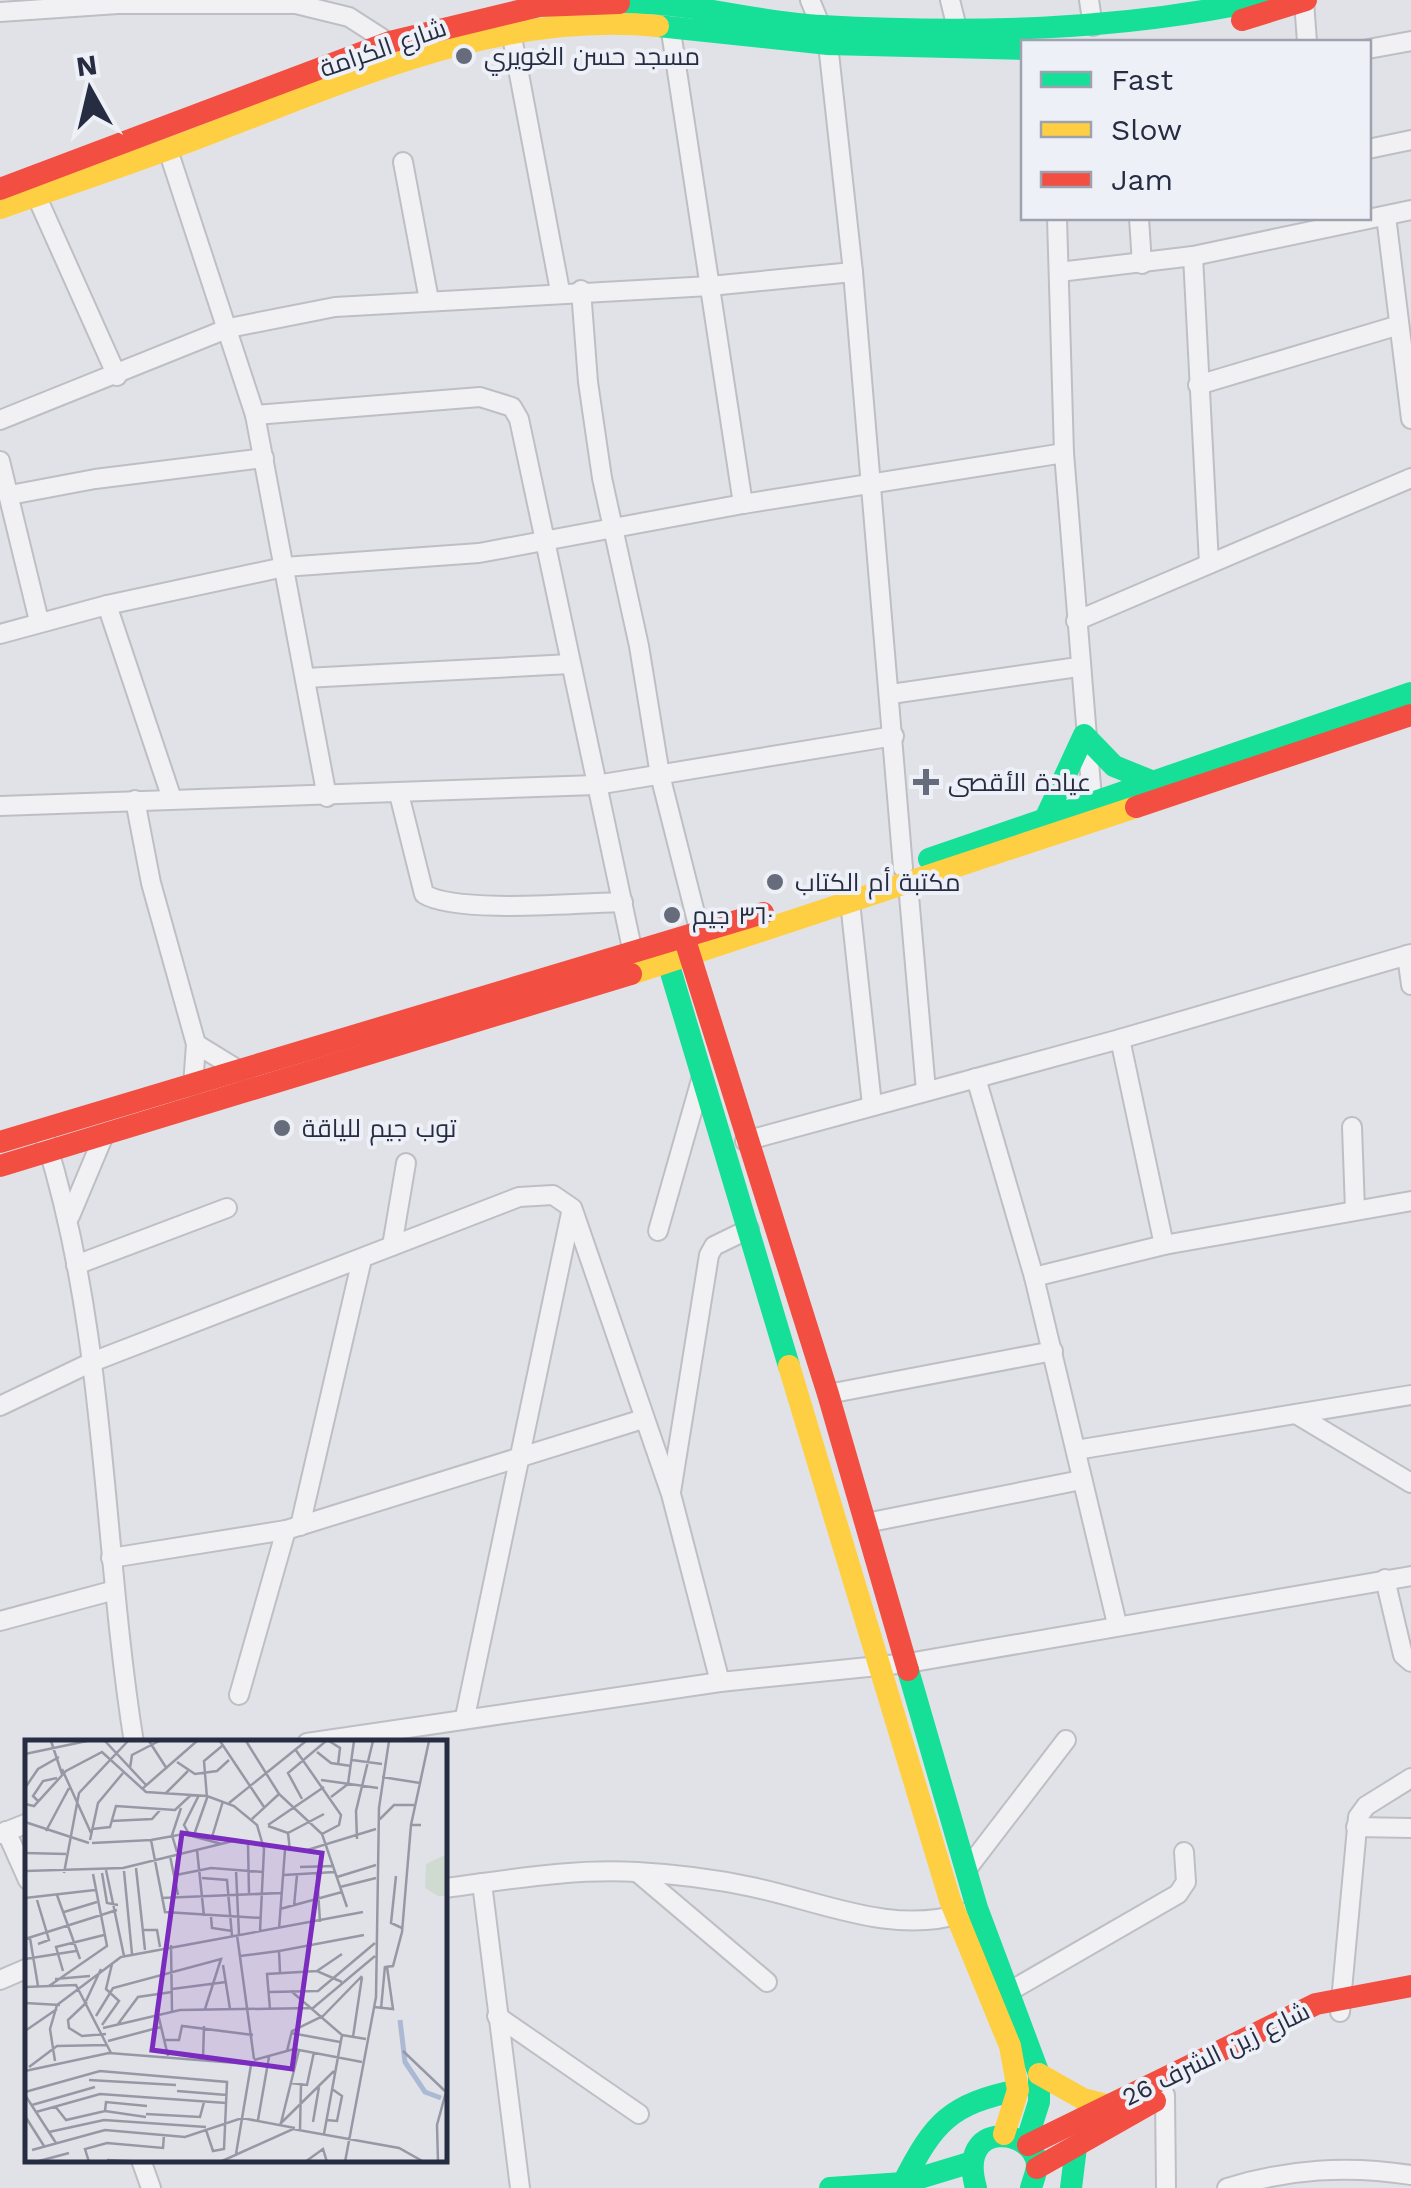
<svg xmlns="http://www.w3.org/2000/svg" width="1411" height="2188" viewBox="0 0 1411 2188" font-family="'Work Sans',Cairo,sans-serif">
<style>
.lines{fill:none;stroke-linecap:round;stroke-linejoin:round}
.street-casing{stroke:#bebfc5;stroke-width:22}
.street{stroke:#f1f1f3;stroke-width:18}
.fast{stroke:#16e098;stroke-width:22}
.slow{stroke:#ffcf43;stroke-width:22}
.jam{stroke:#f24e42;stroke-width:22}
.poi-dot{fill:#676c7c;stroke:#eef0f7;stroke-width:4}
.labels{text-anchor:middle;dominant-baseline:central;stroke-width:8;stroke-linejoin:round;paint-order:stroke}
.street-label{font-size:25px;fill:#262c42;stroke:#eef0f7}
.poi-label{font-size:25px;fill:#262c42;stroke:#eef0f7;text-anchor:start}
.inset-river{fill:none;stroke:#acb9d5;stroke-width:5}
.inset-road{fill:none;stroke:#9699a5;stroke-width:2.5}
.view{fill:#7b2cbf;fill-opacity:0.15;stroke:#7b2cbf;stroke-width:5}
.inset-edge{fill:none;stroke:#262c42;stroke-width:5}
</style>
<rect width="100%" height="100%" fill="#e1e2e7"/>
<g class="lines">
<defs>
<g id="street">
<polyline points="810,0 828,44 853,272 903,868"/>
<polyline points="950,0 957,28"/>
<polyline points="1089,0 1093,26"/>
<polyline points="1304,1 1307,42"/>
<polyline points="0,12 118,4 296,4 349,17 394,46"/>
<polyline points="509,21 560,291"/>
<polyline points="670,25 743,504"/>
<polyline points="1368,49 1411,41"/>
<polyline points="1368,149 1411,140"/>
<polyline points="168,150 255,415 327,797"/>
<polyline points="403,162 429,300"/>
<polyline points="32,186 117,376"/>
<polyline points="1386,216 1411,419"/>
<polyline points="1057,218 1064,453 1093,811"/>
<polyline points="1139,218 1142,264"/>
<polyline points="1193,256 1209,564"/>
<polyline points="1059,272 1193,256 1411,210"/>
<polyline points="581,290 588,382 602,478 639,646 660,775 700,933"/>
<polyline points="1198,385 1396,326"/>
<polyline points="255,415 480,397 512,407 519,419 633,953"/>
<polyline points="0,420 229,328 335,307 710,286 853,272"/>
<polyline points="0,461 39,621"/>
<polyline points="10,495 95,479 264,458"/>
<polyline points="107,605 172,799"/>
<polyline points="1076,621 1411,478"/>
<polyline points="0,634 107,605 284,567 479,553 743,504 1064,453"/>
<polyline points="305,678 570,664"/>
<polyline points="891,694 1078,667"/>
<path d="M399,794L424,894C456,914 580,903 623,902"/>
<polyline points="135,800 151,883 196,1044 193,1086"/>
<polyline points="0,806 596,785 894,736"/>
<polyline points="908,884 926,1091"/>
<polyline points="850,902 872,1105"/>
<polyline points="1407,955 1411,985"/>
<polyline points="196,1044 240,1071"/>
<polyline points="976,1078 1034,1277"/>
<polyline points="1352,1127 1355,1210"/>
<path d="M46,1141C107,1336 102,1543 134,1743"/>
<polyline points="745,1141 1120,1039"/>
<polyline points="573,1210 671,1494 720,1682"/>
<polyline points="70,1216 104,1135"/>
<polyline points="658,1231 701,1080"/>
<polyline points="1164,1245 1120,1039 1411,954"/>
<polyline points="392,1246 406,1163"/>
<polyline points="76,1265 227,1208"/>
<polyline points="828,1394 1053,1351"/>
<polyline points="0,1406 92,1362 519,1197 553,1195 572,1208 465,1717"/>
<polyline points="1296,1414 1411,1483"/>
<polyline points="1076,1450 1411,1395"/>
<polyline points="671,1492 709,1255 714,1246 749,1229"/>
<polyline points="866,1523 1081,1480"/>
<polyline points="300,1526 362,1259"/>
<polyline points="111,1558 286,1530 643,1419"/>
<polyline points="1385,1579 1403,1655 1411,1662"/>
<polyline points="0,1621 115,1590"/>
<polyline points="1117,1624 1034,1277 1164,1245 1411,1201"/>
<polyline points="239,1695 286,1530"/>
<polyline points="307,1743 720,1682 908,1663 1411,1576"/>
<polyline points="1356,1827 1411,1828"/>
<polyline points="6,1831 28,1880"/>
<polyline points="0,1834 28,1823"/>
<polyline points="967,1869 1066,1740"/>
<polyline points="637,1872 767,1982"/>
<polyline points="482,1883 520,2188"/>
<path d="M445,1888C508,1880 573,1868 637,1872C674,1874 715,1879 752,1887C820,1901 893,1936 963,1913"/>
<polyline points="0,1980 28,1968"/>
<polyline points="1010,1991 1178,1894 1186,1882 1184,1852"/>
<polyline points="1340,2012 1358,1817 1366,1806 1411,1778"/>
<polyline points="497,2016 639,2114"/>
<polyline points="1165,2095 1166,2188"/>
<polyline points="141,2160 151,2188"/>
<path d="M1227,2188C1289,2169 1347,2165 1411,2175"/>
</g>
</defs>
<!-- street casing -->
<use href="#street" class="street-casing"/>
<!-- street -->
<use href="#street" class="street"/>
<!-- fast -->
<g class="fast">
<path d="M619,3C686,0 755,23 822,26C969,34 1117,31 1261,0"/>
<polyline points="658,26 828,44 1024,49"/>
<polyline points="1046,817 1084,735 1114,766 1151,781"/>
<polyline points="929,859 1411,693"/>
<polyline points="664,949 789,1366"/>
<polyline points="908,1670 977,1908 1039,2074 1039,2102 1026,2143"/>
<path d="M903,2183C934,2122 950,2104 1018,2090"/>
<polyline points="830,2188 903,2183 969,2163"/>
<path d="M976,2188C956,2118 1035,2128 1037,2165C1037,2171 1033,2181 1031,2188"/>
<polyline points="1071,2188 1076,2147"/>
</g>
<!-- slow -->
<g class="slow">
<path d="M0,208C72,183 145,159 216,131C358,77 503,10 658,26"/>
<polyline points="631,974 1136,807"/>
<polyline points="789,1366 950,1900 1010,2046 1018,2090 1004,2134"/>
<polyline points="1039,2074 1083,2099 1110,2106"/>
</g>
<!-- jam -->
<g class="jam">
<polyline points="1242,20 1306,0"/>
<polyline points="0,189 390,42 539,6 619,3"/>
<polyline points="1136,807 1411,715"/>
<polyline points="685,940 828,1394 908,1670"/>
<polyline points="0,1142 763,913"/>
<polyline points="0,1166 631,974"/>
<polyline points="1028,2145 1316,2004 1411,1986"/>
<polyline points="1037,2168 1155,2101"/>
</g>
</g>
<!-- markers -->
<g class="poi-dot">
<circle cx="464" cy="56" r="10"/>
<path d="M921 767h10v10h10v10h-10v10h-10v-10h-10v-10h10z"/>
<circle cx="775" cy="882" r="10"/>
<circle cx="672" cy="915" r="10"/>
<circle cx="282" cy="1128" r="10"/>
</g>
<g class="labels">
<!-- street labels -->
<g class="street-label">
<text transform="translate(383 48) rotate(-19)">شارع الكرامة</text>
<text transform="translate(1216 2054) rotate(-26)">شارع زين الشرف 26</text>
</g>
<!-- poi labels -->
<g class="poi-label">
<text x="484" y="56">مسجد حسن الغويري</text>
<text x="948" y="782">عيادة الأقصى</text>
<text x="795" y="882">مكتبة أم الكتاب</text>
<text x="692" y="915">٣٦٠ جيم</text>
<text x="302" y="1128">توب جيم للياقة</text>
</g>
</g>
<!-- overview -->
<g transform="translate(25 1740)">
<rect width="422" height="422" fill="#e1e2e7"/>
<path d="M422,114V156H413L400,148L401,124Z" fill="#cfdad1"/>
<path class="inset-river" d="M375,280L380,322L400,352L416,358"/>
<path class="inset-road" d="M26,1L37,34M80,1L121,45M124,1L142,29M195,1L239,67M221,1L254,54L297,94L322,167M304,1L315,8L313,25M270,9L316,75L314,85L297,94M292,12L306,23L326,26M0,14L62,1M327,20L357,24M152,22L170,34L192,31L204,20M105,28L107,15L134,1M37,29L66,93M357,37L395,43M296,40L353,48M0,48L13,29L34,17M117,49L172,1M140,54L163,31M306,57L323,44L329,1M277,59L263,33L301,1M13,61L8,56L18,41L32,38M204,63L281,1M0,64L9,66L41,31L77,12L121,52L182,56L209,66L232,85L239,109L235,191M227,79L254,54M355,79L369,65H389M86,81L127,79L136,69M0,82L64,103M243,85L299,47M386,85L404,1M243,86L263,93L265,111M67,89L85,87L91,66L150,70L166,55M21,91L44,48M263,93L299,74M164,94L159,85L174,55M169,95L182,58L179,21L197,6M187,97L198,61M332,99L331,71L348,1M65,100L73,63L98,33M126,100L159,94L197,104M67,103L126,100L140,172L236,178M223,105L224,153M172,110L179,176M152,112L147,95L156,68M0,113L41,114M145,116L153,155M275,127L309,126M111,128L120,210M81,130L99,216M211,130L214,195M0,131L98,128L208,101L279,111L351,89M99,131L107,214M39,133L54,53L103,1M77,133L82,163L93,165M292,134L295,182M151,135L186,128L238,132M259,135L310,132M371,136L366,183L377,188M312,137L351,125M177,138L202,140L207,196M315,147L351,138M32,155L55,219M0,158L70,150M136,158L256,153M12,160L24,200L13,204M269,166L272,135M255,169L317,152M39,172L72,162M186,177L187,188L207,191M254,189L260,110M118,190H132L135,207M212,195L229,319M5,198L13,246M0,199L92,170M146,205L147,271M215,216L254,211M0,219L51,211M198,225L205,269M360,227L368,226L377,192L386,85H396M38,231L31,207L79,195M292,231L317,214M255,232L254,211L339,195M30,239L65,236M24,246L82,206L68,134M0,247L51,245L86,313M147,249L201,242M266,251L317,295L341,299M293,251L350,203M244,252L294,251M61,261L76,229M62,262L43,280L44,288L57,296L81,294M0,263L35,265M349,267L368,269L362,227M245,269L242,234L292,231L317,242M356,269L360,226M133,274L143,316M71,276L88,248L196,219L180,269M93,284L113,257L147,252M77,285L94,261L81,249L87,224M78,288L155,270L288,268L350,216M0,291L32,269M266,293L315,302M328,297L337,237M139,300H154L157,286L228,295M83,301L136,287M262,311L267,291L298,276L337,236M378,311L421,352L412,385L413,422M178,319L179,286M229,320L269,309L337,322M30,321L25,289L32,265L96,217L338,172M4,327L32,306L82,305M0,331L84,313L224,324M64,340L151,345M265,343L282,345L289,312M152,351L202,355M0,352L75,331L202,342L199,409L188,411L181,390M0,355L31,403M7,365L70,347M30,366L41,380L80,371L121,377M80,371L81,362L122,366M11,372L75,354L201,363M121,374L175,377L179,362M0,376L19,406M233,380L244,317M301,380L312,381L317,356L307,349M288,382L294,347M256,383L274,310M255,384L309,331M275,389L276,345M24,392L79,380L181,387M299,394L317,295M7,410L80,390L160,397L217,378L270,388M211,414L226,325M82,420L122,422M14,421L44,413M64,422L60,409L82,403L138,408L139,395M195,422L268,389L374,408L399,422M280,422L298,409L302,422M320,422L351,257L354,68L364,1"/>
<path class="view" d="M157,93L297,113L267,329L127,310Z"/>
<rect width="422" height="422" class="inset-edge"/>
</g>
<!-- legend -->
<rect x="1021" y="40" width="350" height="180" fill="#eef0f7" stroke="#9ea2af" stroke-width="2.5"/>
<rect x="1041" y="72" width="50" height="15" fill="#16e098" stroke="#9ea2af" stroke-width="2.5"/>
<text x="1111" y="90" font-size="30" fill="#262c42">Fast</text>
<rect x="1041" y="122" width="50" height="15" fill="#ffcf43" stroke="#9ea2af" stroke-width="2.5"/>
<text x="1111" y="140" font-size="30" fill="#262c42">Slow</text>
<rect x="1041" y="172" width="50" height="15" fill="#f24e42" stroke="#9ea2af" stroke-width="2.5"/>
<text x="1111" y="190" font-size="30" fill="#262c42">Jam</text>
<!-- north arrow -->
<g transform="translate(90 90) rotate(352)" stroke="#eef0f7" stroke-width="8" paint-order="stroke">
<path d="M0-8L18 38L0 25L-18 38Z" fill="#262c42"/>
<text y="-15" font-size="28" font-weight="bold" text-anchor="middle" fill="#262c42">N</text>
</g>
</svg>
